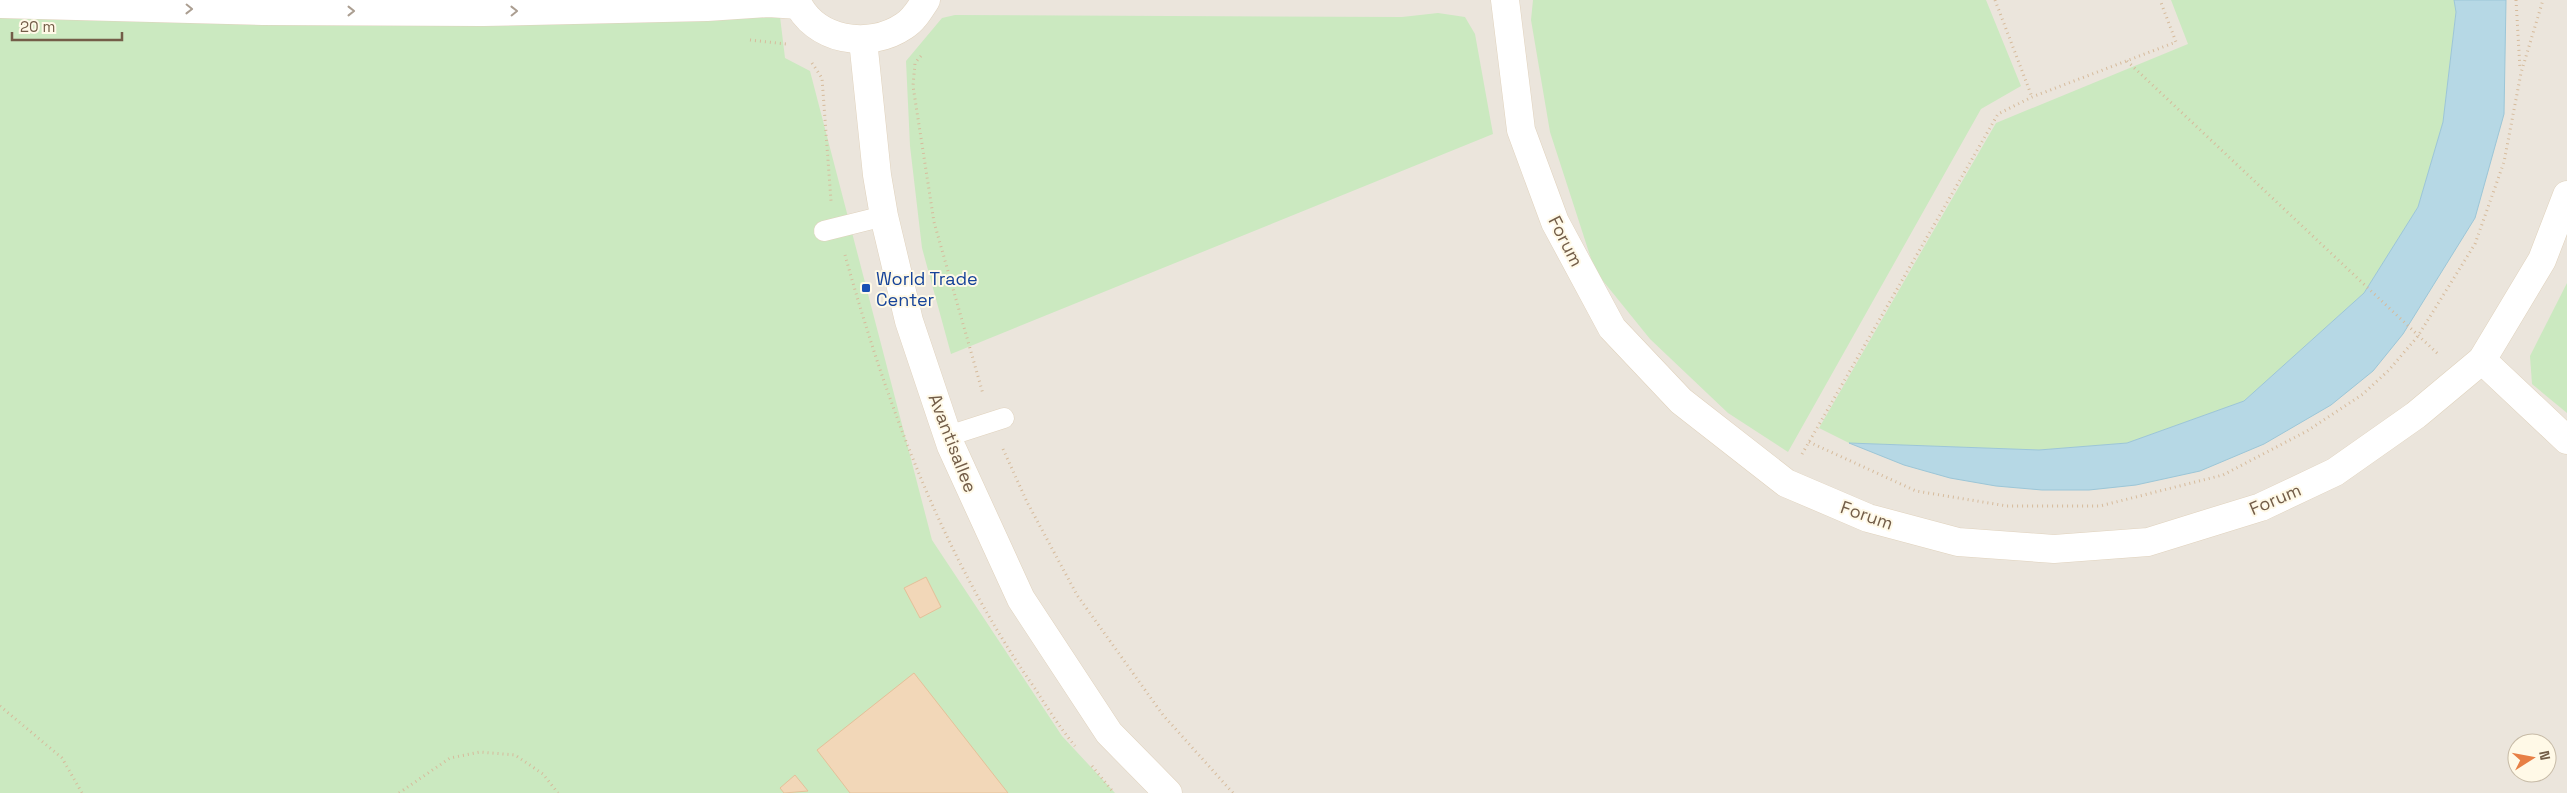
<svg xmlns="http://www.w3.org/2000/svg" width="2567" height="793" viewBox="0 0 2567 793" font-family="'Space Grotesk',sans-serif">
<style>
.industrial{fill:#ebe5dc;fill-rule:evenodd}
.green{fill:#cbe9c0}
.water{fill:#b6d8e5;stroke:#9cc6d7}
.building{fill:#f2d7b8;stroke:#e4c099}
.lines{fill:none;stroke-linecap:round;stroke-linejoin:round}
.service-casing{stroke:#e0d2bd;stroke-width:21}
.minor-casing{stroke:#e0d2bd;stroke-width:29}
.tertiary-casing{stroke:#e0d2bd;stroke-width:29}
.path{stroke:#d6bb9c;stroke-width:3;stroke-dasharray:1 4;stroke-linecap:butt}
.service{stroke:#fff;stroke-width:20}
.minor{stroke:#fff;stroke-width:28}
.tertiary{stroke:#fff;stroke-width:28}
.oneway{stroke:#ab9e91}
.transit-dot{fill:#1a4fb4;stroke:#fff9e7;stroke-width:2}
.labels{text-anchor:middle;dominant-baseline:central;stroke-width:4;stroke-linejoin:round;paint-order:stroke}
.street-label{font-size:18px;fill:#735d48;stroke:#fff9e7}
.transit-label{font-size:18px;fill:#164399;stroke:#fff9e7;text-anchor:start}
</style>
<rect width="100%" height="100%" fill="#fcf5e1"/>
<!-- industrial -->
<path class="industrial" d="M0,0H2567V793H0ZM2517,743H2547V773H2517Z"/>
<!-- green -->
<g class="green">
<polygon points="0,0 778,0 785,58 810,71 932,540 1062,736 1115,793 0,793"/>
<polygon points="1533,0 1986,0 2021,86 1981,109 1788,452 1728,413 1650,339 1595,271 1550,132 1531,20"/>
<polygon points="2171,0 2454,0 2456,11 2443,122 2418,207 2364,293 2244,401 2127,443 2039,450 1849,443 1819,428 1996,123 2188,44"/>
<polygon points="1438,13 1465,17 1475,34 1493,134 951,354 922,248 910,146 906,61 942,18 955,15 1402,17"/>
<polygon points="2567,283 2567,413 2532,384 2530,356"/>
</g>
<!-- water -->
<polygon class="water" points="2454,0 2506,0 2504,114 2475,218 2403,334 2373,371 2331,405 2264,444 2200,471 2136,485 2089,490 2042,490 1996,486 1950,478 1904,465 1849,443 2039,450 2127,443 2244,401 2364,293 2418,207 2443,122 2456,12"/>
<!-- building -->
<g class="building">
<polygon points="926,577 941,607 920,618 904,588"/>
<polygon points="914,673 1008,793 850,793 817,750"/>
<polygon points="795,775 808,791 784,793 780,788"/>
</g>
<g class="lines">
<defs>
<g id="service">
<polyline points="824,231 884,216"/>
<polyline points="948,436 1004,418"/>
</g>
<g id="minor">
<polyline points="1505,0 1521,130 1555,222 1612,328 1681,401 1786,483 1868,518 1958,542 2054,549 2148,542 2261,507 2335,472 2416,415 2482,360 2542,260 2567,195"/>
<polyline points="2482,360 2567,440"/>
</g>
<g id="tertiary">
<path d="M796,0C814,41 869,50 904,26C914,20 920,9 926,0"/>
<polyline points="0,4 263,11 483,12 707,7 769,3 798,5"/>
<polyline points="863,40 877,175 884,216 909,321 951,446 1021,599 1109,733 1168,793"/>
</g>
</defs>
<!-- service casing -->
<use href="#service" class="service-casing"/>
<!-- minor casing -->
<use href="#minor" class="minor-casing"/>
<!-- tertiary casing -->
<use href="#tertiary" class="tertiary-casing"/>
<!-- path -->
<g class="path">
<polyline points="1995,0 2032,97"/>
<polyline points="2516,0 2520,69"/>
<polyline points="750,40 786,44"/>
<polyline points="921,56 915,63 913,86 934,222 983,394"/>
<polyline points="2127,61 2438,354"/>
<polyline points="812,63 822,78 831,201"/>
<path d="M845,255C888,409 944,559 1036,690C1048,709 1061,729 1075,746"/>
<polyline points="1809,442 1916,491 2007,506 2100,506 2223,475 2307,431 2363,394 2389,370 2418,336 2475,244 2504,162 2521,73 2543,0"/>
<polyline points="1003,449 1027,502 1077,595 1163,715 1233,793"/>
<polyline points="1802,454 1998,114 2032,97 2176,42 2160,0"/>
<polyline points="0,706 62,758 82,793"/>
<polyline points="1092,766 1114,793"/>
<polyline points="399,793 450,758 480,752 515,755 543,774 558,793"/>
</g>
<!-- service -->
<use href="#service" class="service"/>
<!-- minor -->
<use href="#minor" class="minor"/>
<!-- tertiary -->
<use href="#tertiary" class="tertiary"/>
</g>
<!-- one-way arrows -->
<defs><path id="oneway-chevron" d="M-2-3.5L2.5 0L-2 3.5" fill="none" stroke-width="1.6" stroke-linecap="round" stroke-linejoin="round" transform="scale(1.25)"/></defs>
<g class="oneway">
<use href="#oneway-chevron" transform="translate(189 9) rotate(1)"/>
<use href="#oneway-chevron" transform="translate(351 11)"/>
<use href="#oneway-chevron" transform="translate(514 11) rotate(-1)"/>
</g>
<!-- markers -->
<rect class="transit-dot" x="861" y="283" width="10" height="10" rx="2.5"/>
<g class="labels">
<!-- street labels -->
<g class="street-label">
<text transform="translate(1566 241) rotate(63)">Forum</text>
<text transform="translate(953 443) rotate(69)">Avantisallee</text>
<text transform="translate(2275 499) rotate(-23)">Forum</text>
<text transform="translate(1867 515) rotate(19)">Forum</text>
</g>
<!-- transit labels -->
<g class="transit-label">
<text x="876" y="278">World Trade<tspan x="876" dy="21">Center</tspan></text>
</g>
</g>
<!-- north arrow -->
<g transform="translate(2532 758) rotate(79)"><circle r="24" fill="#fff9e7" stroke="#c7bba7"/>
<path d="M0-4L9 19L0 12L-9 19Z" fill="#e77f45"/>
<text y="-8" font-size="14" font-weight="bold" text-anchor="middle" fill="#735d48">N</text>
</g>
<!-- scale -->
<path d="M12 32v8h110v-8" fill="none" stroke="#735d48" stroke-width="2.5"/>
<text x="20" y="32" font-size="15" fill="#735d48" stroke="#fff9e7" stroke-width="4" paint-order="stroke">20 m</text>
</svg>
